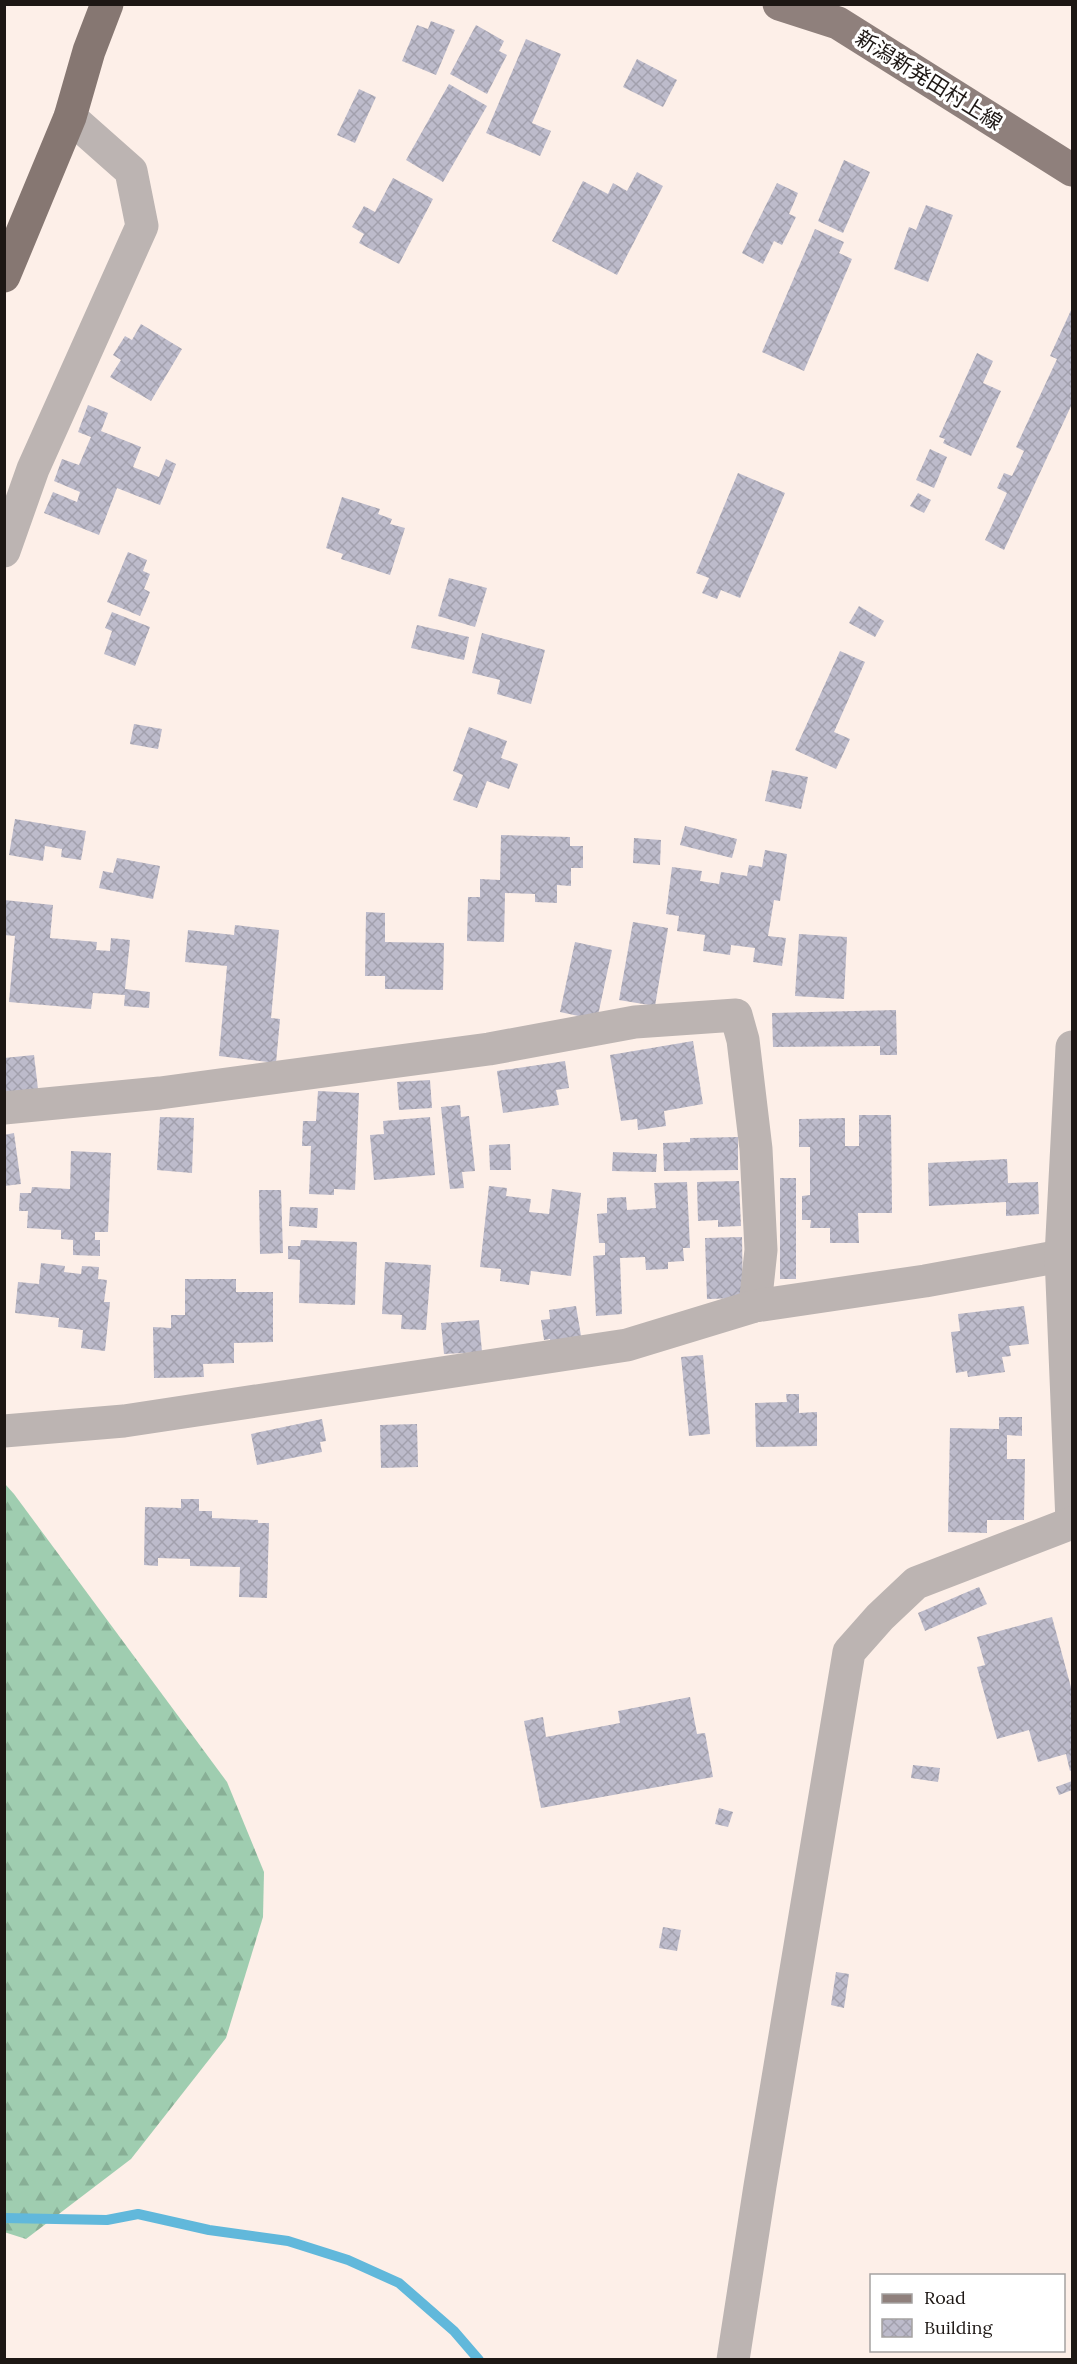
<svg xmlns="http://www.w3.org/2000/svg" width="1077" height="2364" viewBox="0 0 1077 2364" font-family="Lora,'Noto Sans JP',serif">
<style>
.forest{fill:url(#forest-firs)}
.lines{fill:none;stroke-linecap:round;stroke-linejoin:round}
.stream{stroke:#61b8db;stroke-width:10}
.building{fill:url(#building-cross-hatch)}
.minor{stroke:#bcb4b2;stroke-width:33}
.primary{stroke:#8f807c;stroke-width:33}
.trunk{stroke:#867772;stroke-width:33}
.labels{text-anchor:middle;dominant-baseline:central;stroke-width:6;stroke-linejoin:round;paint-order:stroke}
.street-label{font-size:21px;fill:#1d1714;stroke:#fff}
</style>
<defs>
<pattern id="forest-firs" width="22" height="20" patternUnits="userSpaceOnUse" patternTransform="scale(1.5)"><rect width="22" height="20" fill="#9fcdb0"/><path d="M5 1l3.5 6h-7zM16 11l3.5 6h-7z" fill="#88af96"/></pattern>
<pattern id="building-cross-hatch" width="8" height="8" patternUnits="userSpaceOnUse" patternTransform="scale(1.5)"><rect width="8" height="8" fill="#bdbbcb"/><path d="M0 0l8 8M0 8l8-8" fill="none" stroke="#a2a0ad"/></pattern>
</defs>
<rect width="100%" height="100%" fill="#fdefe8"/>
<!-- forest -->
<polygon class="forest" points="5,1484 14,1494 227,1782 264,1872 263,1917 226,2038 131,2159 26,2239 4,2232"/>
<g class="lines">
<!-- stream -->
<polyline class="stream" points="4,2218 107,2220 138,2214 209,2230 288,2241 348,2260 399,2283 454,2331 479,2360"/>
</g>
<!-- building -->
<g class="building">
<polygon points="431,21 455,30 436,75 402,61 417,25 428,29"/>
<polygon points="476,25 504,41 499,51 507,55 487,94 450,74"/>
<polygon points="526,39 561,54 532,123 551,131 540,156 486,133"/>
<polygon points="637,59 677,80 663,107 623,87"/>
<polygon points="449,84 487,106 443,182 406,160"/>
<polygon points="359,89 376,97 355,143 337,135"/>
<polygon points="844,160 870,172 843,233 818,221"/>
<polygon points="637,172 663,186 617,275 552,241 583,181 608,194 613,183 627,191"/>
<polygon points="393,178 433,199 399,264 359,243 364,234 352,227 364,206 375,212"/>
<polygon points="777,183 798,193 789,214 796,217 782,245 774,241 763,264 742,253"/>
<polygon points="926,205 953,215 928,282 894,269 909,227 916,230"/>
<polygon points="815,229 844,242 839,253 852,259 804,371 762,352"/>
<polygon points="1072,308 1072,404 1004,550 985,540 1007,493 997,488 1004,473 1012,476 1024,451 1016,447 1057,359 1050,356"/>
<polygon points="141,324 182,349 151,401 110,377 121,360 113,355 125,336 132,340"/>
<polygon points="977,353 993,361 983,383 1001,391 971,456 943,443 945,439 939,437"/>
<polygon points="88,405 108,413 101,431 141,447 133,467 159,477 166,459 176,464 160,505 117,488 99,535 44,513 53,492 77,502 80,492 54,481 62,459 79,465 91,437 78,432"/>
<polygon points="930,449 947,457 934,488 916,480"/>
<polygon points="738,473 785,493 740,598 721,590 717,599 702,593 709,578 696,573"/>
<polygon points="918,493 931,500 924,513 910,506"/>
<polygon points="342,497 380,509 378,514 392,519 390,524 405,528 390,575 341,559 343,554 326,548"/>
<polygon points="128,552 147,560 143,571 150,574 144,589 150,592 140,616 107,602"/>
<polygon points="449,578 487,588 475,627 438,616"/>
<polygon points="859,606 884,621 875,637 849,623"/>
<polygon points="112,612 150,627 135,666 104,654 112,631 105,628"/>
<polygon points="417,625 469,637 464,660 411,648"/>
<polygon points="482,633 545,650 531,704 497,694 500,680 472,673"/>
<polygon points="840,651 865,662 834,732 850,739 836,769 795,750"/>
<polygon points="134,724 162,729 158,749 130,744"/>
<polygon points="469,727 507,741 501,758 518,764 509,789 487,781 477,808 453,800 463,775 453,771"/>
<polygon points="772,770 808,777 801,809 765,801"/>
<polygon points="15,819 86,831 81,860 61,857 62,849 45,846 43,861 9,855"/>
<polygon points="685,826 737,839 732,858 680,845"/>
<polygon points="501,835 570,837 570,846 583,846 583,868 571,868 571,886 557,885 557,903 535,902 535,894 505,893 504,942 467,941 468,897 480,897 480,879 500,880"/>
<polygon points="634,838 661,840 660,865 633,863"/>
<polygon points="765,850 787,854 780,901 774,900 768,936 786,938 782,966 753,962 755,948 731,945 730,955 703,951 705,935 677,931 679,916 666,914 672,867 702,871 700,881 719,884 721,872 747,876 749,865 762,867"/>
<polygon points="117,858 160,866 153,899 99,888 103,871 113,873"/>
<polygon points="4,900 53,905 50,938 97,942 96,950 110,951 111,938 130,940 125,989 150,992 149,1008 124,1006 125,995 93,993 91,1009 9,1002 15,936 4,935"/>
<polygon points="366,912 385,913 385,942 444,943 443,990 385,989 385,976 365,976"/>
<polygon points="633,922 668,928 655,1006 619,1000"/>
<polygon points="235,925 279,930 271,1018 280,1019 276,1063 219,1056 227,966 185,962 188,930 234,935"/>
<polygon points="799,934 847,937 844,999 795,996"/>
<polygon points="575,942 612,950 597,1020 560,1012"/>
<polygon points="896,1010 897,1055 880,1055 880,1046 773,1047 772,1013"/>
<polygon points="693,1041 703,1104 664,1111 666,1126 638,1130 637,1119 621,1121 610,1055"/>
<polygon points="34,1055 38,1089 4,1092 4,1058"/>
<polygon points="565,1061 569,1088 556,1090 559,1105 503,1113 497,1071"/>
<polygon points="430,1080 432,1108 399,1110 397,1082"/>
<polygon points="318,1091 359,1093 355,1190 334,1189 334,1195 309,1194 311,1146 302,1146 303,1121 316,1121"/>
<polygon points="460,1105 461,1117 469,1116 475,1171 462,1172 464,1188 450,1189 441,1107"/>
<polygon points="859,1115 891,1115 892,1213 858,1213 859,1243 830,1243 830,1228 810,1228 811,1220 802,1220 802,1196 810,1195 810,1147 799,1147 799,1119 845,1118 845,1146 859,1146"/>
<polygon points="160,1117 194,1118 192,1173 157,1170"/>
<polygon points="430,1117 435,1175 374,1180 370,1135 384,1134 383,1121"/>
<polygon points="14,1133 21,1184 4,1186 4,1135"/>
<polygon points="738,1137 738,1170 664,1171 663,1143 690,1142 690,1138"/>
<polygon points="510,1144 511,1170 490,1170 489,1145"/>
<polygon points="71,1151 111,1153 108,1232 95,1232 95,1240 100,1240 100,1256 73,1255 73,1240 61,1239 61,1230 27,1228 28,1211 19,1211 20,1193 31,1193 32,1187 70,1189"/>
<polygon points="613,1152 657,1154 656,1172 612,1171"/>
<polygon points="1007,1159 1008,1183 1038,1182 1039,1214 1006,1216 1006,1202 929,1206 928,1163"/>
<rect x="780" y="1178" width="16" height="101"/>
<polygon points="739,1181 741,1226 718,1227 718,1220 698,1221 697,1182"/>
<polygon points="687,1182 690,1248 683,1248 684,1261 668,1262 668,1269 646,1270 645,1257 620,1258 622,1314 596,1316 593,1256 605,1255 605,1243 599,1243 597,1214 607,1213 607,1198 626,1197 627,1210 656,1208 654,1183"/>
<polygon points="489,1186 507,1188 506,1196 531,1199 529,1212 549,1214 552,1189 581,1193 571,1276 531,1271 529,1285 500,1281 501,1269 480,1267"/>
<polygon points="259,1190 281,1190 283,1253 260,1254"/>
<polygon points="290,1207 318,1208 317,1228 289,1226"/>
<polygon points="742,1237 743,1298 707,1299 705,1238"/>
<polygon points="301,1240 357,1242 355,1305 299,1303 300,1260 288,1259 288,1246 300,1246"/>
<polygon points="385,1262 431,1265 426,1330 401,1329 402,1315 382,1314"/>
<polygon points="41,1263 65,1266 64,1272 81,1274 82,1266 99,1267 98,1279 107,1280 104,1302 110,1302 105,1351 81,1348 83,1330 58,1327 59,1318 15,1313 18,1282 39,1284"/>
<polygon points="185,1279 236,1279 236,1292 273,1292 273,1342 234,1343 234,1363 203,1364 204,1377 154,1378 153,1327 171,1328 171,1315 185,1315"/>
<polygon points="576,1306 582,1342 551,1346 550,1339 544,1340 541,1320 550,1319 549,1310"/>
<polygon points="1024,1306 1029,1344 1009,1346 1011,1356 1002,1357 1005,1372 968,1377 967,1371 956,1373 951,1332 960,1331 958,1314"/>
<polygon points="479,1320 482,1352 444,1354 441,1323"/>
<polygon points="703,1355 710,1434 689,1436 681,1357"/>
<polygon points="786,1394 799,1394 799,1413 817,1412 817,1446 756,1447 755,1403 787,1402"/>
<polygon points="999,1417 1022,1417 1022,1436 1007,1435 1007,1459 1025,1459 1024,1520 987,1520 987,1533 948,1532 950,1428 999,1429"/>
<polygon points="322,1419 326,1441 320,1442 322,1452 257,1465 251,1434"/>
<polygon points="417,1424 418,1467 381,1468 380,1425"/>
<polygon points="181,1499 199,1499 199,1511 212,1511 212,1518 258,1520 258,1523 269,1523 267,1598 239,1597 240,1567 190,1566 190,1559 158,1558 158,1566 144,1565 145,1507 181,1508"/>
<polygon points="979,1587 987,1604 925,1631 918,1613"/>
<polygon points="1052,1617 1072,1691 1072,1770 1070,1771 1066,1754 1038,1762 1029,1730 997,1739 977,1667 985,1665 977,1637"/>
<polygon points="690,1697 697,1734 705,1733 713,1777 541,1808 524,1721 543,1717 546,1737 620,1723 618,1711"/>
<polygon points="913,1765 940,1768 938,1782 911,1778"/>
<polygon points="1072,1781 1072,1790 1059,1795 1056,1787"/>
<polygon points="719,1808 733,1812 728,1827 715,1824"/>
<polygon points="663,1927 681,1930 677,1951 659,1948"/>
<polygon points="836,1972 849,1974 844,2008 831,2005"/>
</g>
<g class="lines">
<!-- minor -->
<g class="minor">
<polyline points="4,551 33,469 142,226 131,171 70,117"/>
<polyline points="4,1108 160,1093 489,1049 635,1022 736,1015 743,1040 756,1149 761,1250 755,1306"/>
<polyline points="4,1431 124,1421 627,1345 755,1306 925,1281 1061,1256"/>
<polyline points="1072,1522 1061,1256 1072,1047"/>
<polyline points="733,2360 760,2186 849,1652 880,1617 916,1583 1072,1523"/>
</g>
<!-- primary -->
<polyline class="primary" points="779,4 838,23 1072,170"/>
<!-- trunk -->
<polyline class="trunk" points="4,276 70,117 89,51 107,4"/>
</g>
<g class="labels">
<!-- street labels -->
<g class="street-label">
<text transform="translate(929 80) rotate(32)">新潟新発田村上線</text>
</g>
</g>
<!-- border -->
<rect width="1077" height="2364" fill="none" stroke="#1d1714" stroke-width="12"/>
<!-- legend -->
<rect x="870" y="2274" width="195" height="78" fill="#ffffff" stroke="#a5a2a1" stroke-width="1.5"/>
<rect x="882" y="2294" width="30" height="9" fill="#8f807c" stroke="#a5a2a1" stroke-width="1.5"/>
<text x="924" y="2304" font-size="18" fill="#1d1714">Road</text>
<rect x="882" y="2319" width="30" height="18" fill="url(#building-cross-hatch)" stroke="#a5a2a1" stroke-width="1.5"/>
<text x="924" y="2334" font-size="18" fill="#1d1714">Building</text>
</svg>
